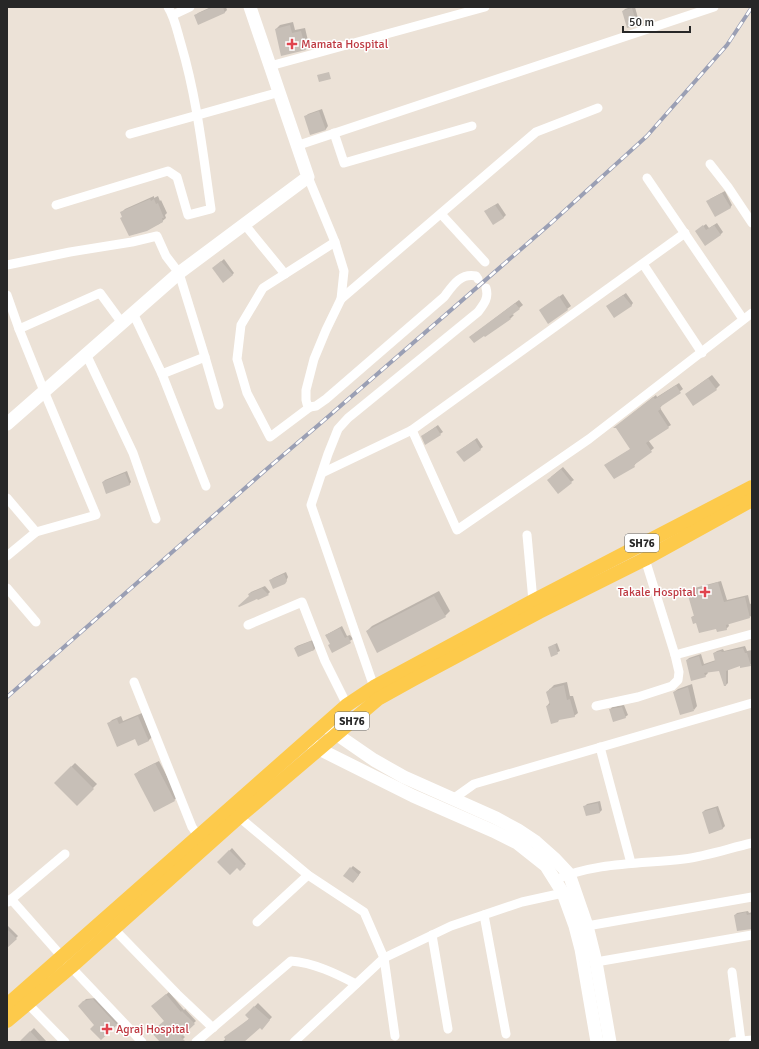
<svg xmlns="http://www.w3.org/2000/svg" width="759" height="1049" viewBox="0 0 759 1049" font-family="Signika,sans-serif">
<style>
.shadow{fill:#0003}
.building{fill:#c7bfb7}
.lines{fill:none;stroke-linecap:round;stroke-linejoin:round}
.street{stroke:#fff;stroke-width:9}
.secondary{stroke:#fff;stroke-width:13}
.primary{stroke:#fdca4b;stroke-width:14}
.rail-casing{stroke:#9a9fb4;stroke-width:4}
.rail{stroke:#fff;stroke-width:2.5;stroke-dasharray:8;stroke-linecap:butt}
.health-dot{fill:#e0444e;stroke:#fff;stroke-width:1.5}
.labels{text-anchor:middle;dominant-baseline:central;stroke-width:3;stroke-linejoin:round;paint-order:stroke}
.shield{fill:#fff;stroke:#686868;stroke-width:1}
.shield-label{font-size:11px;font-weight:bold;fill:#272727}
.health-label{font-size:12px;fill:#be3a42;stroke:#fff;text-anchor:start}
</style>
<rect width="100%" height="100%" fill="#ece2d7"/>
<!-- shadow -->
<g class="shadow">
<polygon points="211,7 226,7 227,10 225,12 198,23 196,15 198,13"/>
<polygon points="631,7 635,7 639,22 636,24 623,11 625,9"/>
<polygon points="293,22 295,30 305,28 309,45 305,49 276,29 280,25"/>
<polygon points="322,109 328,126 326,129 311,134 306,116 308,114"/>
<polygon points="725,191 732,205 730,208 710,199"/>
<polygon points="154,196 154,198 158,196 160,201 161,200 167,213 165,215 166,218 159,224 135,234 122,212 125,209"/>
<polygon points="498,203 506,215 503,218 488,209"/>
<polygon points="717,223 723,232 720,235 698,230 706,224 709,228"/>
<polygon points="224,259 234,273 232,275 216,266"/>
<polygon points="626,293 633,303 631,306 610,304"/>
<polygon points="563,294 571,306 567,309 540,310"/>
<polygon points="519,300 523,305 512,314 514,315 511,318 485,336 484,335 470,337"/>
<polygon points="712,375 720,385 716,389 686,394"/>
<polygon points="679,383 683,389 663,404 660,408 671,425 648,440 654,448 636,463 634,466 605,465 631,449 617,426 656,395 657,397"/>
<polygon points="438,425 443,432 440,434 425,434"/>
<polygon points="477,438 483,447 464,461 460,450"/>
<polygon points="563,467 574,480 571,482 551,477"/>
<polygon points="127,471 131,482 129,485 103,482 105,480"/>
<polygon points="286,572 288,577 285,583 271,580 273,578"/>
<polygon points="721,581 727,600 748,595 750,604 752,603 752,616 733,621 728,623 729,626 726,629 717,628 697,621 692,617 695,615 688,592 691,589"/>
<polygon points="265,586 270,592 268,594 250,596 249,594 251,592"/>
<polygon points="439,591 450,611 445,616 367,631 372,626"/>
<polygon points="342,626 347,636 350,635 353,639 333,651 331,643 326,635"/>
<polygon points="313,640 316,647 314,650 298,655 295,648 297,646"/>
<polygon points="557,643 560,651 552,655 550,647"/>
<polygon points="745,646 747,651 752,650 752,664 741,667 740,665 728,669 728,683 726,685 720,669 707,671 708,673 705,676 687,660 689,658 701,654 704,664 716,660 714,653 717,651 723,649 724,651"/>
<polygon points="567,682 570,696 573,696 578,713 574,716 547,706 550,702 547,692 554,685"/>
<polygon points="692,684 697,706 694,710 674,692 678,689"/>
<polygon points="624,705 628,715 625,717 610,710 612,707"/>
<polygon points="142,713 152,737 148,741 136,738 108,724 112,720 121,716 123,721"/>
<polygon points="159,761 178,797 174,800 135,775 139,771"/>
<polygon points="75,763 97,784 77,804 55,783"/>
<polygon points="600,801 602,810 600,812 584,807 587,804"/>
<polygon points="718,806 725,826 722,829 703,812 705,810"/>
<polygon points="232,848 246,864 240,870 237,867 218,862"/>
<polygon points="353,866 361,872 355,880 351,868"/>
<polygon points="748,911 749,913 752,912 752,928 735,915 737,913"/>
<polygon points="8,926 18,936 7,947 7,927"/>
<polygon points="169,992 184,1010 185,1009 196,1021 182,1034 185,1037 180,1042 161,1042 165,1021 155,1004"/>
<polygon points="96,998 119,1022 101,1039 95,1025 79,1006 86,999"/>
<polygon points="258,1003 272,1017 262,1028 260,1027 242,1042 222,1042 250,1018 247,1015"/>
<polygon points="34,1028 47,1042 20,1042"/>
</g>
<!-- building -->
<g class="building">
<polygon points="213,7 223,7 225,13 198,25 194,15"/>
<polygon points="632,8 637,25 627,28 622,11"/>
<polygon points="290,25 292,33 301,31 306,50 281,56 275,29"/>
<polygon points="329,72 331,79 319,82 317,75"/>
<polygon points="319,111 326,130 310,135 304,116"/>
<polygon points="722,193 731,208 715,217 706,201"/>
<polygon points="150,199 151,201 154,199 156,204 158,203 164,218 162,218 163,222 147,231 129,236 120,218 122,217 120,212"/>
<polygon points="495,205 504,218 493,225 484,211"/>
<polygon points="703,225 706,230 714,225 721,235 705,246 695,231"/>
<polygon points="221,261 233,275 223,283 212,268"/>
<polygon points="623,295 632,306 614,318 606,306"/>
<polygon points="559,296 568,310 548,324 539,310"/>
<polygon points="515,303 520,309 509,317 511,319 485,337 484,336 474,343 469,337"/>
<polygon points="708,378 717,390 693,406 685,394"/>
<polygon points="676,385 681,393 660,407 661,409 658,411 669,428 646,443 652,452 634,465 635,467 614,479 604,465 630,449 616,428 613,428 653,397 655,399"/>
<polygon points="436,427 441,435 425,445 421,436"/>
<polygon points="475,440 481,450 464,462 456,452"/>
<polygon points="561,469 572,483 558,494 547,480"/>
<polygon points="125,473 130,485 106,494 102,482"/>
<polygon points="284,574 287,581 285,584 273,589 269,580"/>
<polygon points="718,582 724,602 745,597 750,618 726,625 727,630 717,632 716,629 699,633 696,623 693,624 691,617 694,616 687,592"/>
<polygon points="262,588 269,595 258,600 257,599 239,607 238,606 249,596 248,594"/>
<polygon points="434,596 446,617 377,653 366,631"/>
<polygon points="340,628 345,638 348,636 351,643 332,653 328,645 330,644 325,635"/>
<polygon points="311,641 314,650 298,657 294,648"/>
<polygon points="555,644 558,654 551,657 548,647"/>
<polygon points="743,648 745,653 747,653 751,666 740,668 740,666 726,671 726,686 724,686 719,671 704,673 706,677 691,681 686,660 699,656 702,666 715,661 713,653 721,651 722,652"/>
<polygon points="564,685 567,700 570,699 575,717 559,720 558,722 551,724 546,706 550,705 546,692 549,690 549,689"/>
<polygon points="688,687 694,711 680,715 673,692"/>
<polygon points="622,707 626,718 613,722 609,709"/>
<polygon points="138,716 149,741 138,746 135,739 117,747 107,723 117,719 119,724"/>
<polygon points="155,763 175,801 154,812 134,774"/>
<polygon points="71,766 94,789 77,806 54,783"/>
<polygon points="598,803 600,813 586,816 583,806"/>
<polygon points="716,808 723,829 709,834 702,812"/>
<polygon points="229,850 245,866 240,871 237,868 230,875 217,862"/>
<polygon points="350,867 359,875 353,883 343,876"/>
<polygon points="746,912 747,915 752,914 752,929 737,931 734,915"/>
<polygon points="7,929 17,939 7,948"/>
<polygon points="166,994 181,1012 182,1011 195,1024 181,1037 186,1042 160,1042 151,1032 164,1021 151,1006"/>
<polygon points="93,999 117,1025 101,1040 90,1029 94,1025 78,1006 83,1001"/>
<polygon points="254,1006 270,1020 262,1030 260,1028 244,1042 227,1042 224,1037 249,1019 245,1015"/>
<polygon points="30,1031 40,1042 19,1042"/>
</g>
<g class="lines">
<!-- street -->
<g class="street">
<polyline points="173,15 190,7"/>
<polyline points="270,66 485,7"/>
<polyline points="334,133 344,163 472,126"/>
<polyline points="130,134 280,92"/>
<polyline points="299,145 714,7"/>
<polyline points="710,164 728,187 752,223"/>
<path d="M308,177L335,242L344,271L341,299L326,330L314,359L306,390V400L307,404L310,407L316,406L326,399L444,297C453,285 460,273 476,276L478,279"/>
<polyline points="647,178 743,319"/>
<path d="M56,205L168,171L177,177L188,215L211,209C203,154 197,98 181,44C177,31 175,18 168,7"/>
<polyline points="441,214 485,262"/>
<polyline points="245,225 285,274"/>
<polyline points="643,264 702,353"/>
<polyline points="7,265 70,252 132,242 157,236 166,256 179,273 205,357 219,405"/>
<polyline points="7,295 19,329"/>
<polyline points="341,299 536,132 598,108"/>
<polyline points="133,313 162,374 205,357"/>
<polyline points="86,354 133,453 156,519"/>
<polyline points="162,374 206,486"/>
<polyline points="310,407 270,437 247,393 237,359 241,325 263,288 335,242"/>
<polyline points="412,430 685,233"/>
<polyline points="322,473 412,430 457,530 589,439 752,313"/>
<polyline points="7,498 36,532"/>
<polyline points="527,535 533,601"/>
<polyline points="7,556 36,532 96,515 44,391 19,329 100,293 122,323"/>
<polyline points="7,588 36,622"/>
<polyline points="248,625 302,602 325,661 347,705"/>
<polyline points="675,655 752,634"/>
<polyline points="134,682 192,827 199,837"/>
<path d="M374,687L311,505L328,454L338,429L348,418L478,312C484,304 489,298 486,288"/>
<polyline points="596,706 638,697 672,686 678,680 679,672 675,655 645,559"/>
<polyline points="600,747 631,863"/>
<polyline points="453,799 474,784 752,703"/>
<polyline points="239,817 308,875 364,912 384,958 395,1036"/>
<path d="M555,880C595,862 641,864 684,859C707,856 730,848 752,843"/>
<polyline points="11,899 71,967 142,1042"/>
<polyline points="8,902 65,854"/>
<polyline points="484,915 506,1034"/>
<polyline points="257,922 308,875"/>
<polyline points="587,926 752,897"/>
<polyline points="113,928 177,994 213,1028"/>
<polyline points="432,935 448,1029"/>
<polyline points="596,962 752,935"/>
<polyline points="732,972 741,1041"/>
<polyline points="27,1003 65,1042"/>
<path d="M196,1042L291,961C314,963 335,973 356,984"/>
<polyline points="294,1042 384,958 451,926 522,902 563,893"/>
<polyline points="733,1042 752,1040"/>
</g>
<!-- secondary -->
<g class="secondary">
<polyline points="7,424 179,273 308,177 250,7"/>
<polyline points="329,729 374,760 404,777 496,818 518,830 536,842 554,858 569,874 587,926 596,962 610,1042"/>
<polyline points="312,744 319,749 413,796 493,831 517,843 546,866 563,893 575,926 581,949 597,1042"/>
</g>
<!-- primary -->
<g class="primary">
<polyline points="7,1005 347,705 374,687 533,601 752,487"/>
<polyline points="7,1021 71,967 239,817 378,699 414,679 539,612 645,559 752,500"/>
</g>
<defs>
<polyline id="rail" points="7,697 268,468 322,422 550,224 647,136 727,45 752,7"/>
</defs>
<!-- rail casing -->
<use href="#rail" class="rail-casing"/>
<!-- rail -->
<use href="#rail" class="rail"/>
</g>
<!-- markers -->
<g class="health-dot">
<path d="M290 38h4v4h4v4h-4v4h-4v-4h-4v-4h4z"/>
<path d="M703 586h4v4h4v4h-4v4h-4v-4h-4v-4h4z"/>
<path d="M105 1023h4v4h4v4h-4v4h-4v-4h-4v-4h4z"/>
</g>
<g class="labels">
<!-- shield labels -->
<g class="shield">
<rect x="625" y="534" width="34" height="18" rx="3"/>
<rect x="335" y="712" width="34" height="18" rx="3"/>
</g>
<g class="shield-label">
<text x="642" y="543">SH76</text>
<text x="352" y="721">SH76</text>
</g>
<!-- health labels -->
<g class="health-label">
<text x="301" y="44">Mamata Hospital</text>
<text x="696" y="592" text-anchor="end">Takale Hospital</text>
<text x="116" y="1029">Agraj Hospital</text>
</g>
</g>
<!-- border -->
<rect width="759" height="1049" fill="none" stroke="#272727" stroke-width="16"/>
<!-- scale -->
<path d="M623 26v6h67v-6" fill="none" stroke="#272727" stroke-width="2"/>
<text x="629" y="26" font-size="12" fill="#272727" stroke="#ffffff" stroke-width="3" paint-order="stroke">50 m</text>
</svg>
